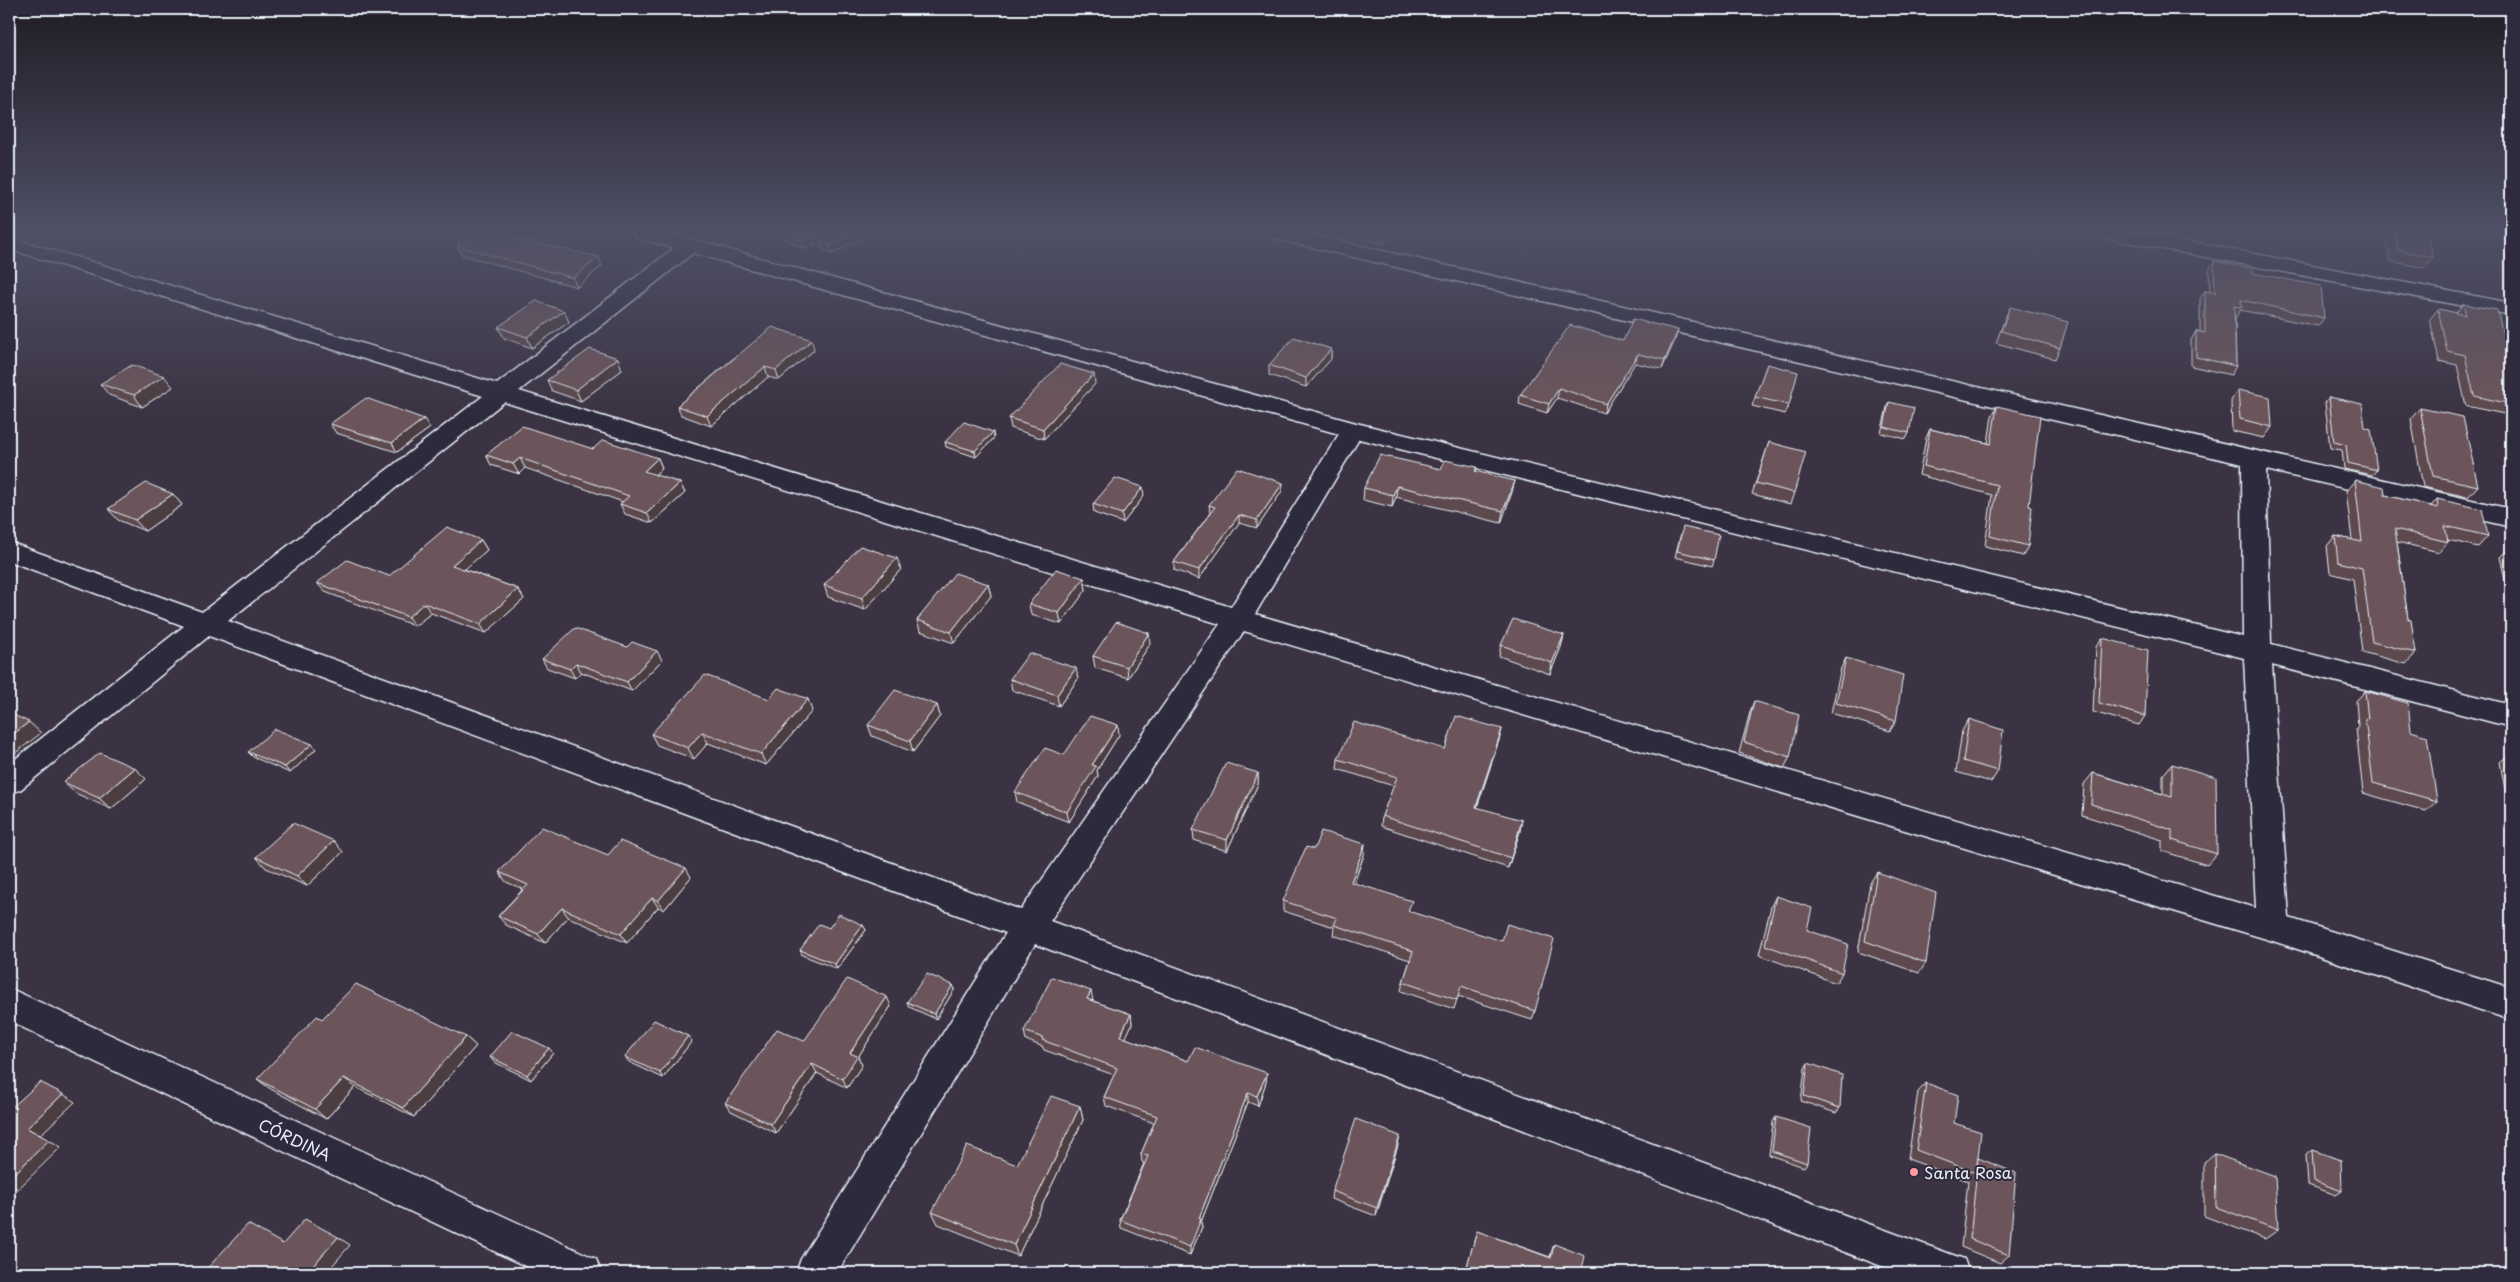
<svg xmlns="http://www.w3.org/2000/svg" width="2520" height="1282" viewBox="0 0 2520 1282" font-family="'Playpen Sans',sans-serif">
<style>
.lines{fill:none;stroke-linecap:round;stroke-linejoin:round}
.minor-casing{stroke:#e8f1f8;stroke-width:3}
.minor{fill:#2f2a3d;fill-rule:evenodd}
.wall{fill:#5d494d;stroke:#e8f1f8}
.shaded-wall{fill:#4c3c3f;stroke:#e8f1f8}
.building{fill:#6c555a;stroke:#e8f1f8}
.poi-dot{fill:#ff9aa2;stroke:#2f2a3d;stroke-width:2}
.labels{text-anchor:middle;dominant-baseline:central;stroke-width:4;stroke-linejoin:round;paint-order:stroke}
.near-street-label{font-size:16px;fill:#e8f1f8;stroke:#2f2a3d}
.near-poi-label{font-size:16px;fill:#e8f1f8;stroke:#2f2a3d;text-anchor:start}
</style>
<rect width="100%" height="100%" fill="#3b3343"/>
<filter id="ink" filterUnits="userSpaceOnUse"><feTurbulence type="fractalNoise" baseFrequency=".02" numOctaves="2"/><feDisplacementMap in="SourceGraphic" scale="10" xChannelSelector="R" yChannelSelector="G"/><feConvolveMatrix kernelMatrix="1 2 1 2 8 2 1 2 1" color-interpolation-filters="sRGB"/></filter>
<g filter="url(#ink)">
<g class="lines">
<defs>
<g id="minor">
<path d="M633,233H667L698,241L1356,423L2243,637L2242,464L1276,239L1269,237L1266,233H1304L2511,509V527L2266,470L2271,644L2511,705V727L2272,665L2289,918L2511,988V1020L2273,941L1244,631L1050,921L1950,1254L1964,1259L1969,1273H1900L1035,944L837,1273H796L801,1259L1006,933L209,636L20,790L9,793V764L184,626L9,561V542L202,612L483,396L9,249V237L497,384L674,248L636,237ZM693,253L1339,434L1231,607L519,391ZM504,402L1220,624L1021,910L228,621ZM1359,439L2244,658L2256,908L1255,614Z"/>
<polygon points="2101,233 2145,233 2511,303 2511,315 2111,239 2104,237"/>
<polygon points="2499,233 2511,233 2511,240 2502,237"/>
<polygon points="9,988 596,1259 601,1273 540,1273 9,1021"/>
</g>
</defs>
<!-- minor casing -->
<use href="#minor" class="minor-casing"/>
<!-- minor -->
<use href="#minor" class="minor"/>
</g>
<!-- wall -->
<g class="wall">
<polygon points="778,233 871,233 832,254 815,244 804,249 778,235"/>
<polygon points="1355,233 1393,233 1383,244 1355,235"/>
<polygon points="2386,233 2428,233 2433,257 2425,268 2390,261 2385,234"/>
<polygon points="458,246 602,266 577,287 462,255"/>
<polygon points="2214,261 2253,273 2324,318 2318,326 2240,310 2236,317 2235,316 2236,366 2231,375 2191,366 2191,340 2196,331 2200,332 2200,299 2205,291 2210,292 2209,270"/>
<polygon points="2463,304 2511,366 2511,374 2510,376 2511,381 2511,413 2509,415 2466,406 2457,365 2439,361 2430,319 2438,309 2456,313"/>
<polygon points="2010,307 2060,348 2055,359 1996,343 2005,318"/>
<polygon points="564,311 569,322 532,348 504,338 498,327"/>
<polygon points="1678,330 1675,340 1662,369 1635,363 1604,413 1557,398 1547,413 1519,404 1520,395 1623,341"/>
<polygon points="1331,349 1331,359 1306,387 1269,375 1269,365"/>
<polygon points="814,350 779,380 768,377 711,426 681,415 677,406 735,357"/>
<polygon points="1767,364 1789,405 1785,414 1752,406"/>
<polygon points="622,370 581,401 552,391 547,380"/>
<polygon points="100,384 173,387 142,407 109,395"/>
<polygon points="1095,384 1044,439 1011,428 1009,418"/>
<polygon points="2238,390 2272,427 2264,438 2232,431 2231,401"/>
<polygon points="2329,397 2365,427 2377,470 2372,475 2344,469 2342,450 2330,448 2325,403"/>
<polygon points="1889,402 1909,433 1906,439 1881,433 1887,407"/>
<polygon points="1997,406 2029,506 2028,546 2023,556 1985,546 1992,495 1919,475 1926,438 1930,429 1988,443 1992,416"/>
<polygon points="2420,408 2478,486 2468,497 2423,487 2411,419"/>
<polygon points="330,424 430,428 397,452 336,433"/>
<polygon points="994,438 976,457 946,447 945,442"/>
<polygon points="1769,442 1794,493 1790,504 1752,494"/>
<polygon points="593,449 658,458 662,468 655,475 680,483 685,493 652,523 625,514 620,504 623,502 525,468 519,474 491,465 486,455"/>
<polygon points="1477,467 1476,471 1512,492 1501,523 1396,497 1392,507 1363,500 1364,488 1441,469"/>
<polygon points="2355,480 2385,495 2431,506 2437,499 2488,536 2478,547 2448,540 2448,542 2439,552 2397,542 2408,619 2416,653 2406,664 2362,652 2353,579 2330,573 2327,546 2335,536 2352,540 2346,491"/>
<polygon points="1282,491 1257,528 1239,523 1199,579 1174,570 1174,562 1210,513 1209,505"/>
<polygon points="173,494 182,505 145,531 118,520 108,509"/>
<polygon points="1144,496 1123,523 1094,513 1093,504"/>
<polygon points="1681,533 1714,560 1712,566 1675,557"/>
<polygon points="481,540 487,550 464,569 518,589 524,599 486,633 431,613 415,626 325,592 317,583 389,576"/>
<polygon points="2511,546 2511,590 2507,589 2500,557"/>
<polygon points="901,569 865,610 828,597 824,585"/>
<polygon points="1084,578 1086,590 1061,624 1031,615 1029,604"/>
<polygon points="988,584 991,596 954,643 920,631 917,620"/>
<polygon points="1564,635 1561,647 1550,674 1499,656 1501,645"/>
<polygon points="2102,638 2145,716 2139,725 2093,712 2096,647"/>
<polygon points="1150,644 1128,678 1095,668 1093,656"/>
<polygon points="1846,658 1896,721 1890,731 1831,713 1841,668"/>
<polygon points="542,659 662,660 632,691 581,672 575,678 547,668"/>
<polygon points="1010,679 1078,679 1059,706 1012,690"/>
<polygon points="2365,691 2411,731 2437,801 2426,811 2363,793 2356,728 2358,726 2356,701"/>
<polygon points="769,699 812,711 766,765 708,743 694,759 657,745 651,734"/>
<polygon points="1754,701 1790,757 1784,768 1739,753 1750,712"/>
<polygon points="937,705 940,716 913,752 872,736 868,725"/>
<polygon points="1969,719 1998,771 1991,782 1956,772 1962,731"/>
<polygon points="1502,729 1499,740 1477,807 1520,831 1508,868 1381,826 1382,816 1394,786 1337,769 1338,759 1445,749"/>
<polygon points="1119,735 1097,770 1098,776 1069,822 1017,802 1015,792 1064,755"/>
<polygon points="312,744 316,749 290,773 253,757 248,752"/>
<polygon points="2506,757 2511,758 2511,807 2508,806 2500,762"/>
<polygon points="2172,764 2217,854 2207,865 2162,851 2162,840 2082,815 2084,784 2093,773 2163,794 2163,775"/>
<polygon points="1258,773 1258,784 1227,851 1194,840 1193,830"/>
<polygon points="146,779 111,809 75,793 63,782"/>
<polygon points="1314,849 1364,855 1354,883 1410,911 1535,1011 1532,1020 1458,996 1454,1009 1401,991 1403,982 1410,960 1333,935 1334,927 1283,911 1283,901"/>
<polygon points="343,852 307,886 266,868 256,857"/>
<polygon points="608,855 691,877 664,910 658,907 627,943 568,917 545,943 506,925 498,916 523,889 506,882 499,872"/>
<polygon points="1877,872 1926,963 1919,973 1858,952 1870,883"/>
<polygon points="1776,896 1807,930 1842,973 1836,983 1759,955 1771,906"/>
<polygon points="863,925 866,930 837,969 802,955 800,950 829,928"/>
<polygon points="953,985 954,990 936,1019 909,1007 907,1002"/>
<polygon points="1093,1001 1131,1014 1132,1024 1125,1038 1188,1061 1267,1073 1266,1082 1258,1106 1248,1102 1201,1222 1202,1227 1190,1255 1121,1228 1120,1220 1144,1163 1142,1162 1141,1154 1154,1123 1106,1106 1104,1097 1114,1075 1044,1050 1043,1047 1026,1040 1024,1031"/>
<polygon points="891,1006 858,1057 862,1065 847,1088 817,1073 776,1133 731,1111 725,1103 804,1041"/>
<polygon points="322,1019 466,1037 476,1046 414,1117 355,1087 326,1119 269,1088 257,1079"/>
<polygon points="692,1041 663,1078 629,1062 625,1057"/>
<polygon points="553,1053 531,1080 494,1062 490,1057"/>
<polygon points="1808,1063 1840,1108 1836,1113 1801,1101 1805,1068"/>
<polygon points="1926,1083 1954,1123 1978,1159 2009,1255 2000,1263 1961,1247 1968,1181 1908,1159 1918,1092"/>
<polygon points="1080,1106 1083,1120 1018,1256 938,1224 932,1212 1017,1165"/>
<polygon points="1776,1117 1807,1163 1804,1167 1769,1155 1773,1122"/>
<polygon points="1398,1145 1376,1216 1331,1199 1332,1191"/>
<polygon points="2312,1150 2342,1191 2336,1195 2308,1185 2306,1155"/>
<polygon points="2215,1154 2278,1230 2265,1239 2204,1216 2204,1163"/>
<polygon points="1477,1231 1550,1257 1551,1253 1554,1244 1581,1273 1465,1273"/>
</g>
<!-- shaded-wall -->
<g class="shaded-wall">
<polygon points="855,233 871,233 832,254 830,246"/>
<polygon points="1384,233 1393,233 1383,244"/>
<polygon points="812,236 815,244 804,249 802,241"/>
<polygon points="599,257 602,266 577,287 573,278"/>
<polygon points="564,311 569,322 532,348 527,337"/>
<polygon points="1678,330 1675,340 1662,369 1665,360"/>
<polygon points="812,340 814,350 779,380 776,370"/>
<polygon points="1331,349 1331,359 1306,387 1306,378"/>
<polygon points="1638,354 1635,363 1604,413 1606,404"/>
<polygon points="618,358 622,370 581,401 576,390"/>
<polygon points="765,367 768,377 711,426 707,416"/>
<polygon points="1094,374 1095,384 1044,439 1043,429"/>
<polygon points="164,376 173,387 142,407 134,395"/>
<polygon points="1559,388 1557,398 1547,413 1549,404"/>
<polygon points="424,419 430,428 397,452 392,443"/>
<polygon points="993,432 994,438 976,457 975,451"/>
<polygon points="520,458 525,468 519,474 513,464"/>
<polygon points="658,458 662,468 648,481 644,471"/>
<polygon points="1515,481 1512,492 1501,523 1503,511"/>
<polygon points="680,483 685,493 652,523 647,513"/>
<polygon points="1283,483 1282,491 1257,528 1257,520"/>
<polygon points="1397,486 1396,497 1392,507 1393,495"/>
<polygon points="1143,487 1144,496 1123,523 1122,514"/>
<polygon points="173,494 182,505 145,531 135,520"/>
<polygon points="1239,515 1239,523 1199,579 1199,570"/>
<polygon points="481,540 487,550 458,575 452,565"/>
<polygon points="897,558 901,569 865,610 862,598"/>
<polygon points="1084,578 1086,590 1061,624 1059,613"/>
<polygon points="988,584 991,596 954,643 951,632"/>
<polygon points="518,589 524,599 486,633 480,624"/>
<polygon points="424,603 431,613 415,626 408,617"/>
<polygon points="9,615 12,618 9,621"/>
<polygon points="1149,633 1150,644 1128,678 1127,667"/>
<polygon points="1564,635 1561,647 1550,674 1552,663"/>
<polygon points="657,651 662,660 632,691 627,682"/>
<polygon points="576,663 581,672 575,678 570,669"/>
<polygon points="1076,668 1078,679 1059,706 1057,695"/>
<polygon points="808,699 812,711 766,765 761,754"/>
<polygon points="937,705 940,716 913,752 910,741"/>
<polygon points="29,722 41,733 9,758 9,737"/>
<polygon points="1118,725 1119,735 1097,770 1098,776 1069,822 1067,812 1092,765"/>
<polygon points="1502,729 1499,740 1474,817 1476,807"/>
<polygon points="702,732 708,743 694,759 688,748"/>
<polygon points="312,744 316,749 290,773 285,767"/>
<polygon points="135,768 146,779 111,809 99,798"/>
<polygon points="1258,773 1258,784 1227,851 1227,840"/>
<polygon points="1522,820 1520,831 1508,868 1511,858"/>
<polygon points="334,841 343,852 307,886 297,876"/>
<polygon points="1365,844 1364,855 1350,892 1351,882"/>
<polygon points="686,868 691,877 664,910 658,901"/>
<polygon points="652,898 658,907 627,943 621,934"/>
<polygon points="562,908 568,917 545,943 538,934"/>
<polygon points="863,925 866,930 837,969 835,964"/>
<polygon points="953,985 954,990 936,1019 934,1014"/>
<polygon points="1091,991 1093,1001 1087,999"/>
<polygon points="887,997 891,1006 858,1057 862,1065 847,1088 843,1079 850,1053"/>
<polygon points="1131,1014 1132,1024 1122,1046 1120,1036"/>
<polygon points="688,1036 692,1041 663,1078 660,1073"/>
<polygon points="466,1037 476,1046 414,1117 403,1108"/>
<polygon points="549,1048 553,1053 531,1080 527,1075"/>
<polygon points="812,1064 817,1073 776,1133 771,1124"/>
<polygon points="1267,1073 1266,1082 1258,1106 1257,1096"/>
<polygon points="344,1078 355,1087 326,1119 315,1109"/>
<polygon points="1248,1093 1248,1102 1201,1222 1202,1227 1190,1255 1190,1247 1199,1218"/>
<polygon points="63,1094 75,1102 40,1135 27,1128"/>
<polygon points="1080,1106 1083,1120 1018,1256 1014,1245"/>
<polygon points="1400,1136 1398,1145 1376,1216 1377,1208"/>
<polygon points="49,1140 61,1147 18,1189 9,1184 9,1179"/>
<polygon points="338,1237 350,1245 326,1273 307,1273"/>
</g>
<!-- building -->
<g class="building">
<polygon points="461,233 492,233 599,257 573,278 458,246"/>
<polygon points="787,233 855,233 830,246 812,236 802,241"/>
<polygon points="2395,233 2428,233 2433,257 2398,250"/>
<polygon points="2214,261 2253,269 2253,273 2321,286 2324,318 2241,300 2242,308 2234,306 2236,366 2196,357 2196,331 2205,333 2205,291 2215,293"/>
<polygon points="536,301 564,311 527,337 498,327"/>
<polygon points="2463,304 2497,310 2511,366 2511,371 2509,371 2511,381 2511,404 2474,396 2465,355 2447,351 2438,309 2466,315"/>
<polygon points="2010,307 2068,322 2060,348 2001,331"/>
<polygon points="1633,319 1678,330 1665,360 1638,354 1606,404 1559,388 1549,404 1520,395 1570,325 1623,341"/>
<polygon points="772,327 812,340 776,370 765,367 707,416 677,406"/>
<polygon points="1294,337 1331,349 1306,378 1269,365"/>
<polygon points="590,349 618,358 576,390 547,380"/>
<polygon points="1060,364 1094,374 1043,429 1009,418"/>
<polygon points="1767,364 1798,372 1789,405 1755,397"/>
<polygon points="132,365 164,376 134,395 100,384"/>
<polygon points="2238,390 2270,397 2272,427 2240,419"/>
<polygon points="2329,397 2362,404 2365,427 2371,429 2377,470 2348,463 2346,445 2334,442"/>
<polygon points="366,398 424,419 392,443 330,424"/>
<polygon points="1889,402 1914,408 1909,433 1884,427"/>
<polygon points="1997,406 2040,416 2029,506 2032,507 2028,546 1990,536 1997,485 1924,466 1930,429 1991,444"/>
<polygon points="2420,408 2463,417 2478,486 2433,476"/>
<polygon points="964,422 993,432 975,451 945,442"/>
<polygon points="522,426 593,449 603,440 658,458 644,471 680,483 647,513 620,504 629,496 520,458 513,464 486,455"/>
<polygon points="1769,442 1806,452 1794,493 1756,483"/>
<polygon points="1380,455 1441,469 1445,460 1477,467 1475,471 1515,481 1503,511 1397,486 1393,495 1364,488"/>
<polygon points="1237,468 1283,483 1257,520 1239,515 1199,570 1174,562 1215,507 1209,505"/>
<polygon points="1115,478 1143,487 1122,514 1093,504"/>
<polygon points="2355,480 2384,487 2385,495 2438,508 2437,499 2482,509 2488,536 2445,526 2448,542 2395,529 2408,619 2411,620 2416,653 2372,642 2362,568 2338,562 2335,536 2362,542"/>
<polygon points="146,483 173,494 135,520 108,509"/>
<polygon points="447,527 481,540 452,565 518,589 480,624 424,603 408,617 317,583 347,560 389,576"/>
<polygon points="1683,527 1719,535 1714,560 1677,551"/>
<polygon points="860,546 897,558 862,598 824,585"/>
<polygon points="1056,569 1084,578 1059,613 1029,604"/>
<polygon points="955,573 988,584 951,632 917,620"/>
<polygon points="1513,619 1564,635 1552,663 1501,645"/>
<polygon points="1116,622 1149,633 1127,667 1093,656"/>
<polygon points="575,628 627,647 632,642 657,651 627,682 576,663 570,669 542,659"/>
<polygon points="2102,638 2148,650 2145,716 2099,703"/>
<polygon points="1029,653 1076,668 1057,695 1010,679"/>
<polygon points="1846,658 1903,675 1896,721 1836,703"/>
<polygon points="705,675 769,699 778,688 808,699 761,754 702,732 688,748 651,734"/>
<polygon points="895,690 937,705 910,741 868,725"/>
<polygon points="2365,691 2408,703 2411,731 2427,736 2437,801 2373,783 2365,718 2368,719"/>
<polygon points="1754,701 1799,715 1790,757 1744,742"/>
<polygon points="9,713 29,722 9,737"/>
<polygon points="1090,716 1118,725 1092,765 1096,766 1067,812 1015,792 1045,748 1064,755"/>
<polygon points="1456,716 1502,729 1476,807 1522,820 1511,858 1382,816 1397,777 1338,759 1354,722 1445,749"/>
<polygon points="1969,719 2003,730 1998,771 1963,761"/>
<polygon points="275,729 312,744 285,767 248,752"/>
<polygon points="100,753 135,768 99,798 63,782"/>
<polygon points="2506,757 2511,758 2511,784"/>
<polygon points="1226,763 1258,773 1227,840 1193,830"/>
<polygon points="2172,764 2216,777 2217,854 2172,840 2172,830 2091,804 2093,773 2172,797"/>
<polygon points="293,823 334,841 297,876 256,857"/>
<polygon points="542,827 608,855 620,841 686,868 658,901 652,898 621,934 562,908 538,934 498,916 528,885 499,872"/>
<polygon points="1321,831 1365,844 1351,882 1412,901 1408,911 1502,941 1507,924 1554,939 1535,1011 1461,986 1457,1000 1403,982 1413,951 1334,925 1337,918 1283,901 1306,847 1314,849"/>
<polygon points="1877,872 1936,893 1926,963 1865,941"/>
<polygon points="1776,896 1812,908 1807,930 1848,944 1842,973 1765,945"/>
<polygon points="839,914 863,925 835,964 800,950 819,924 829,928"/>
<polygon points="927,974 953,985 934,1014 907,1002"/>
<polygon points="1052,977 1091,991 1087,999 1131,1014 1120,1036 1188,1061 1195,1047 1267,1073 1257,1096 1248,1093 1199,1218 1201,1219 1190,1247 1120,1220 1148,1156 1141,1154 1157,1116 1104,1097 1117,1068 1042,1040 1043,1038 1024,1031"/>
<polygon points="847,979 887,997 850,1053 857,1056 843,1079 812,1064 771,1124 725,1103 777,1029 804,1041"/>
<polygon points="356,984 466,1037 403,1108 344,1078 315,1109 257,1079 317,1016 322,1019"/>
<polygon points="654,1020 688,1036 660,1073 625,1057"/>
<polygon points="512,1031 549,1048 527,1075 490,1057"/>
<polygon points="1808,1063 1842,1075 1840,1108 1804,1096"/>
<polygon points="40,1082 63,1094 27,1128 49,1140 9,1179 9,1110"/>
<polygon points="1926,1083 1958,1095 1954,1123 1981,1132 1976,1173 1916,1150"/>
<polygon points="1051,1096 1080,1106 1014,1245 932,1212 967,1146 1017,1165"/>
<polygon points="1776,1117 1811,1128 1807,1163 1772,1151"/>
<polygon points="1356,1119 1400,1136 1377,1208 1332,1191"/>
<polygon points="2312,1150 2341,1160 2342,1191 2314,1181"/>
<polygon points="2215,1154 2275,1176 2278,1230 2216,1207"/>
<polygon points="1978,1158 2016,1173 2009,1255 1970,1239"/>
<polygon points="305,1219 338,1237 307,1273 203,1273 248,1224 283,1244"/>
<polygon points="1477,1231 1551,1258 1554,1244 1585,1256 1581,1273 1465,1273"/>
</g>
</g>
<!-- sky -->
<linearGradient id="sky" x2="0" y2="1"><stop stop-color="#201c25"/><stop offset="0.56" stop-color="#4f5066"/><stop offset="1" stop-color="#4f5066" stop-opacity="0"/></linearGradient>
<rect width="2520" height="413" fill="url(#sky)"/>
<!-- markers -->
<circle class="poi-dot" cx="1914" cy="1172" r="5"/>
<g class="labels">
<!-- near-street labels -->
<g class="near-street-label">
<text transform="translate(295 1139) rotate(25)">CÓRDINA</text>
</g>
<!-- near-poi labels -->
<g class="near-poi-label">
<text x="1924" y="1172">Santa Rosa</text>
</g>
</g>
<!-- margin -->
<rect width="2520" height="1282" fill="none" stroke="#2f2a3d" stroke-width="30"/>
<rect x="15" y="15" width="2490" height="1252" fill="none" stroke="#e8f1f8" stroke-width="2" filter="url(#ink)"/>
</svg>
